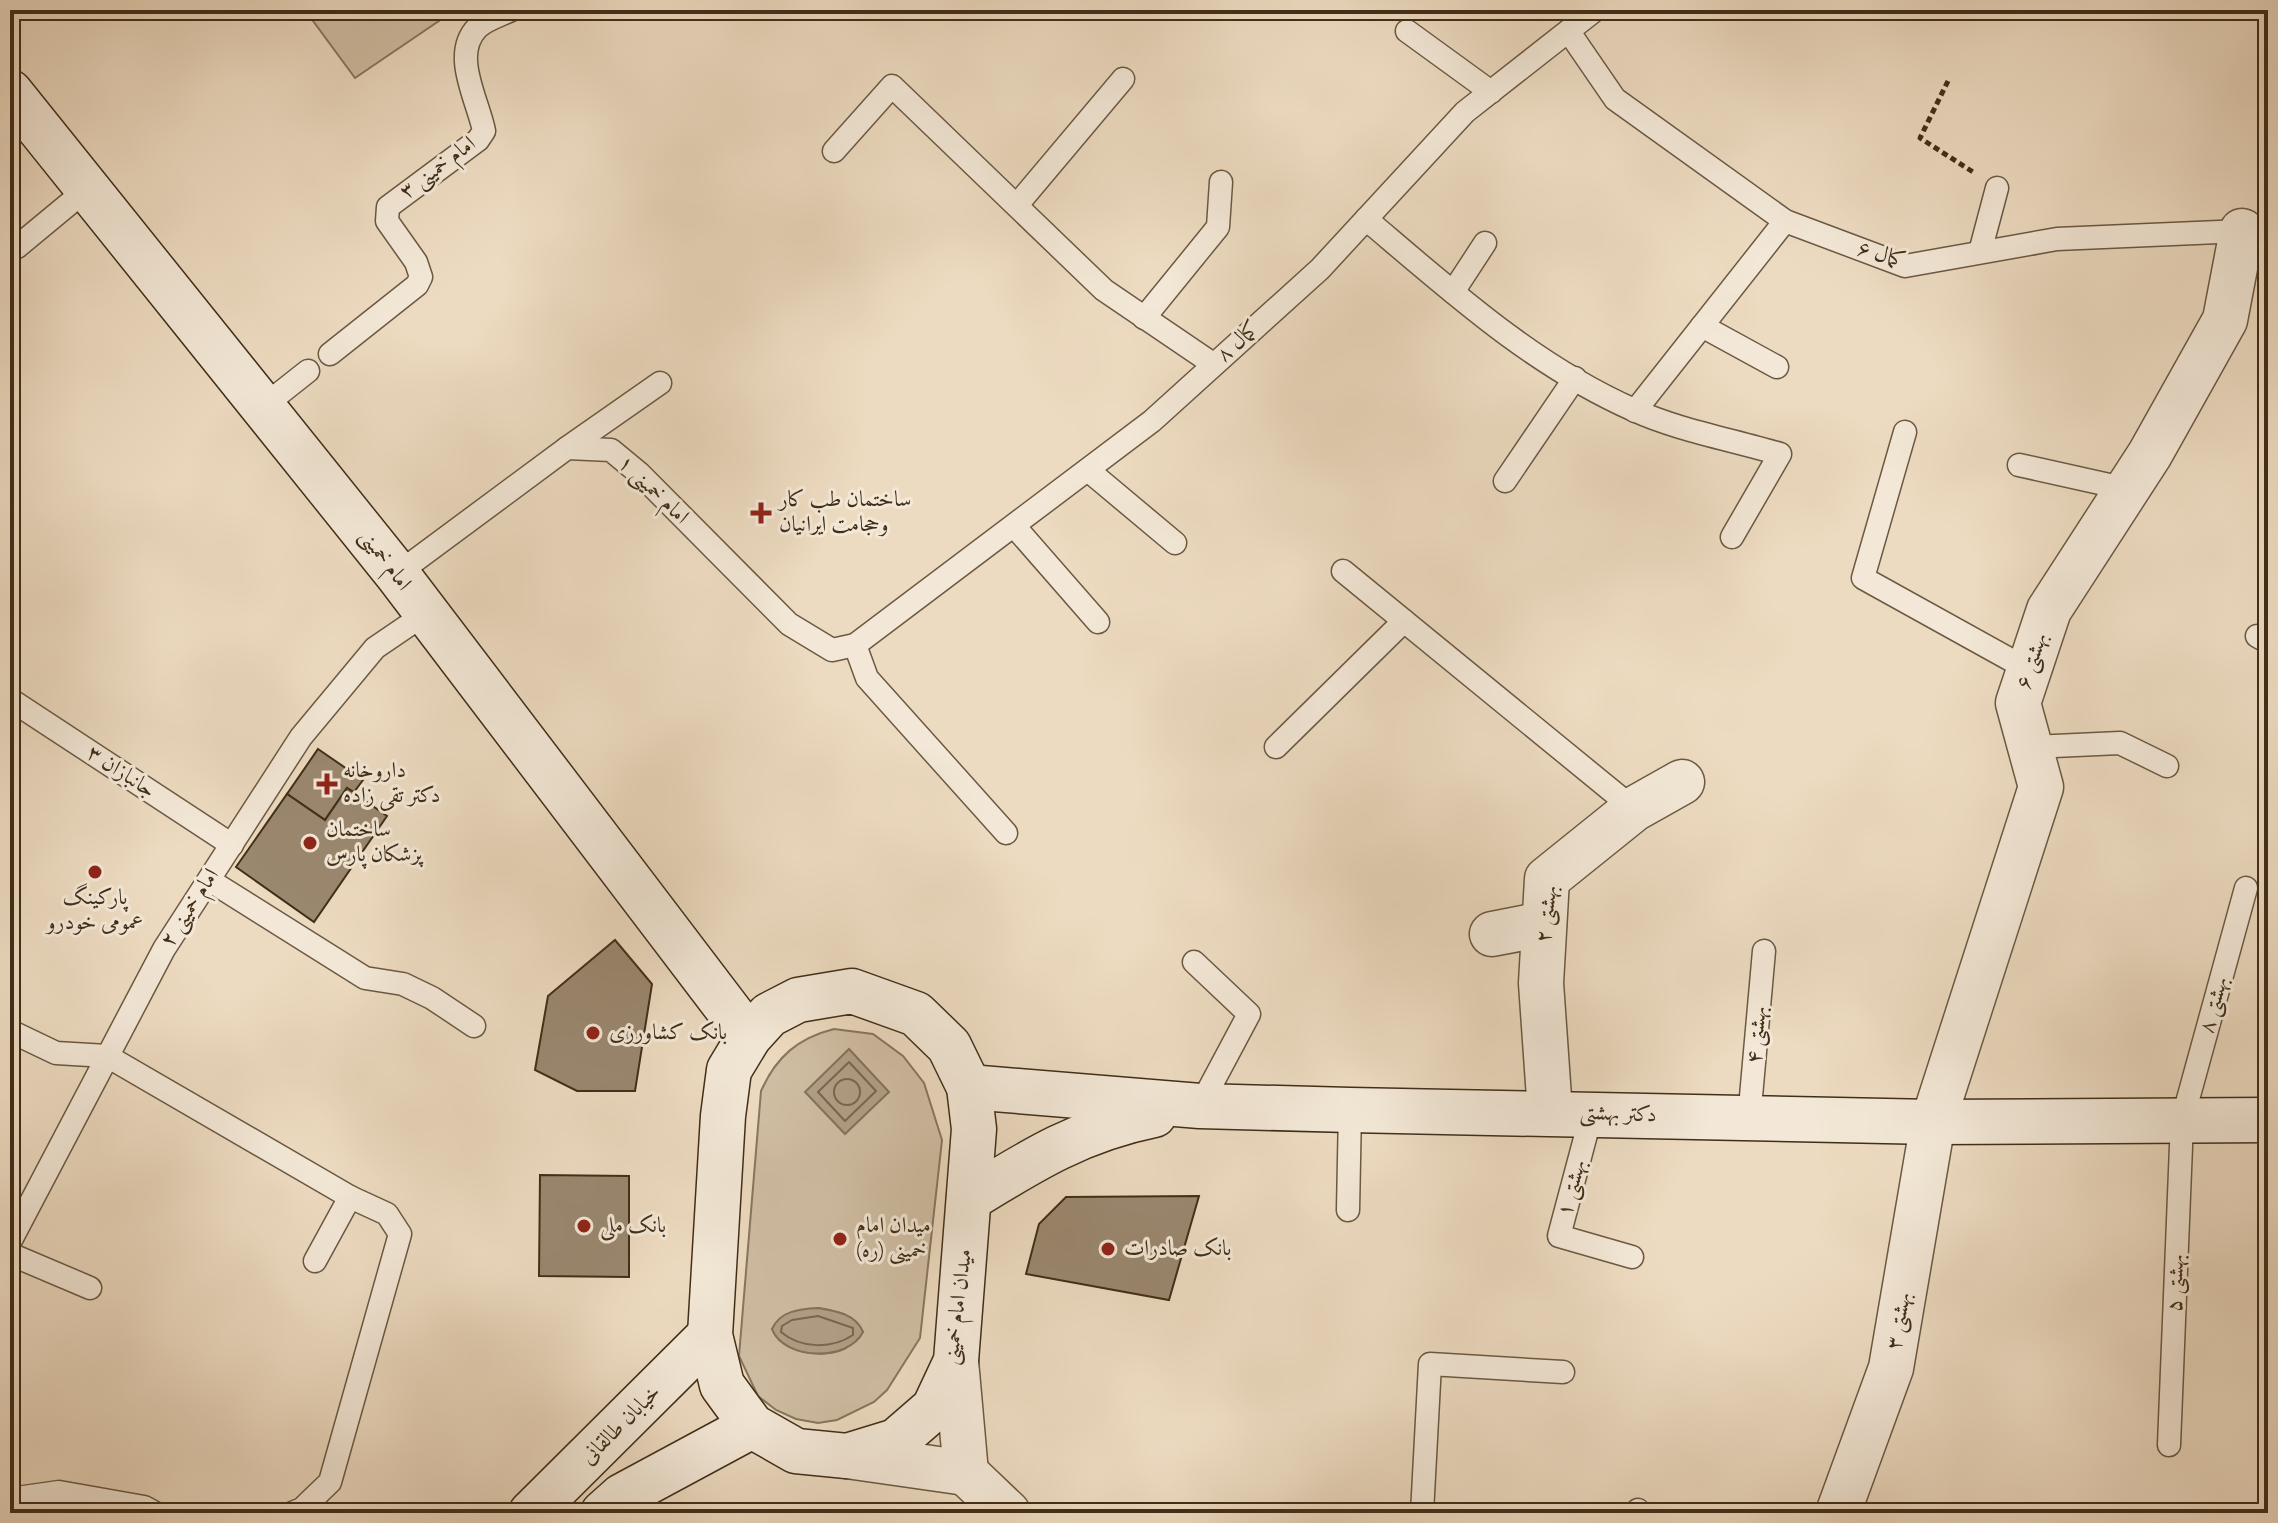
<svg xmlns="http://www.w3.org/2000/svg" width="2278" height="1523" viewBox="0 0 2278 1523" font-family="'IM FELL English',Amiri,serif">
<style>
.green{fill:#d0bea4;stroke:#88765e;stroke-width:2;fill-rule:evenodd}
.water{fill:#b2a088;stroke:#84725c;stroke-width:2}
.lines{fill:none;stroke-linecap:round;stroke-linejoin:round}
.shore{stroke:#796750;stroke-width:2}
.building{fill:#9a8870;stroke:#402e19;stroke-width:2}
.service-casing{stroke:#6b5943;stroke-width:25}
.minor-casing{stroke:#6b5943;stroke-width:47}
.tertiary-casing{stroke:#6b5943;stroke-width:47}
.secondary-casing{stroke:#402e19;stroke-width:47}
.path{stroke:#402e19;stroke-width:5;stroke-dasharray:6 4;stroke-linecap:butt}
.service{stroke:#f3e8d7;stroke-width:22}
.minor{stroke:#f3e8d7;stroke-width:44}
.tertiary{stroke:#f3e8d7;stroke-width:44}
.secondary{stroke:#f3e8d7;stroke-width:44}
.poi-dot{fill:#8f2418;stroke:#f3e8d7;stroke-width:3}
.labels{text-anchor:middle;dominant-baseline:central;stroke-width:6;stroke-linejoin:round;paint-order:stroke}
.street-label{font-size:22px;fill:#402e19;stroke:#f3e8d7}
.poi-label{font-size:22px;fill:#402e19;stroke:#f3e8d7;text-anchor:start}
</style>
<rect width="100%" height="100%" fill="#eddbc1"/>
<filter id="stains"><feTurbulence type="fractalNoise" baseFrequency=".0025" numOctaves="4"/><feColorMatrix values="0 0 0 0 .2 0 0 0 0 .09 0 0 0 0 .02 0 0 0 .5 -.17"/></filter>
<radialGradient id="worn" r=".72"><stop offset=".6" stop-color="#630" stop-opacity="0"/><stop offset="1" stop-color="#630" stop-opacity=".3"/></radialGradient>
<!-- green -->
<g class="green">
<polygon points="305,10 455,10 355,78"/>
<path d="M834,1029L873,1034L903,1056L924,1083L942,1140L920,1338L887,1390L874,1402L837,1420L818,1423L796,1419L776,1410L758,1396L739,1356L761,1091C776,1057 798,1038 834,1029ZM818,1308C836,1311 855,1314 863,1332C857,1337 851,1346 844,1349C822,1359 781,1353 772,1329Z"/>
</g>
<!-- water -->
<g class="water">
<polygon points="849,1049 889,1092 845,1134 805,1092"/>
<path d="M818,1308C836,1311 856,1314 863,1332C848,1362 784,1360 772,1329C780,1311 799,1309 818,1308Z"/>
</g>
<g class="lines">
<!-- shore -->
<g class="shore">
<polygon points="849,1062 876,1091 845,1121 818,1092"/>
<circle cx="847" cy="1092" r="13"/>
<path d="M818,1316L853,1328V1335C832,1349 801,1349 781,1332L782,1326L792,1320Z"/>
</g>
</g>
<!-- building -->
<g class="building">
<polygon points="318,749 363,780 354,792 347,788 325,820 287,794"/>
<polygon points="347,788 387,816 314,922 236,867 287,794 325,820"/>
<polygon points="615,940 652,984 635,1091 577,1091 535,1070 548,996"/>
<polygon points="540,1175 629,1176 629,1277 539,1276"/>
<polygon points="1199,1196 1169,1300 1026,1274 1039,1224 1066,1197"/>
</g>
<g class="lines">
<defs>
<g id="service">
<polyline points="1407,31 1491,92"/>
<polyline points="1569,32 1615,99 1785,221 1905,266 2057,239 2242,231 2268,224"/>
<polyline points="834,151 892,86 1104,290 1213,364"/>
<polyline points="1017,205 1123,79"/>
<path d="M1366,219C1450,290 1532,365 1634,410C1677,430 1734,440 1780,454L1732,537"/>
<polyline points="17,247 87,189"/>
<polyline points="1980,252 1997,188"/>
<polyline points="1453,292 1485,243"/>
<polyline points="1144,318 1218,227 1221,182"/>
<polyline points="1702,326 1777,367"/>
<path d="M330,354L417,285L421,277L416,262L387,221L388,207L478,140L484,131C478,100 451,55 477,28C485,20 501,15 511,10"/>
<polyline points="265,405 308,371"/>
<polyline points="1635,411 1785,221"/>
<polyline points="1905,432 1863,578 2029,670"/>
<polyline points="567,448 660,383"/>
<polyline points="2019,465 2127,489"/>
<polyline points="1089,471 1175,543"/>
<polyline points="1505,481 1575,378"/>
<polyline points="1015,527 1098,622"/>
<polyline points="1343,571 1634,809"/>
<polyline points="397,574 567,448 611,450 640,474 789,624 832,650 855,645 1152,421 1320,269 1465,112 1595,10"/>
<polyline points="2257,636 2268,642"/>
<polyline points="855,645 867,678 1006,833"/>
<polyline points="10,704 14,702 232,845"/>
<polyline points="1276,747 1404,621"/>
<polyline points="2030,747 2120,743 2167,766"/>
<polyline points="209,880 365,978 403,984 432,998 474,1026"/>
<polyline points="1194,962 1249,1014 1200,1106"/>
<polyline points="10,1031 56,1053 107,1056 350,1197 387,1214 400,1234 330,1482 302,1509 292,1513"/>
<polyline points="1592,1112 1559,1236 1632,1257"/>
<polyline points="1749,1119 1764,951"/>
<polyline points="1348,1210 1350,1110"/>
<polyline points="10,1242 164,949 301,737 375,648 425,614"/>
<polyline points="10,1254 90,1288"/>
<polyline points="315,1261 350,1197"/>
<polyline points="2169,1445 2182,1121 2246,888"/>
<polyline points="10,1499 59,1492 144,1507 155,1513"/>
<polyline points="1422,1513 1430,1364 1563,1372"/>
<polyline points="1637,1513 1638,1510"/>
</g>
<g id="minor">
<polyline points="1492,934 1544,924"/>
<polyline points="1550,1112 1541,983 1547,879 1634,809 1682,782"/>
<polyline points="1838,1513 1891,1368 1933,1122 2041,787 2018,703 2049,610 2150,454 2225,320 2242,231"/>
</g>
<g id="tertiary">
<polyline points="956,1361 966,1473"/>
<polyline points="847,1456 966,1473"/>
<polyline points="966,1473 1008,1513"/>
</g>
<g id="secondary">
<polyline points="10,92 397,574 749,1037"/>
<polygon points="852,991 916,1014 949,1046 969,1087 974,1129 956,1361 934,1408 896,1441 847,1456 796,1451 752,1426 722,1385 710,1335 723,1116 729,1070 749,1037 769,1015 798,1000"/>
<polyline points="969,1087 1200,1106 1350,1110 1933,1122 2268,1120"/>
<path d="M969,1199C1032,1160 1080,1130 1154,1115"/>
<polyline points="531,1513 710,1335"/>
<polyline points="603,1513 622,1496 752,1426"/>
</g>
</defs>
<!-- service casing -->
<use href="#service" class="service-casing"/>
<!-- minor casing -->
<use href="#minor" class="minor-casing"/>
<!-- tertiary casing -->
<use href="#tertiary" class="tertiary-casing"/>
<!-- secondary casing -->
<use href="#secondary" class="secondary-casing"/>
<!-- path -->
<polyline class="path" points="1948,81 1920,138 1973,172"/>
<!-- service -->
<use href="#service" class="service"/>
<!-- minor -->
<use href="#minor" class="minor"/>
<!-- tertiary -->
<use href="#tertiary" class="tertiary"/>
<!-- secondary -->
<use href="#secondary" class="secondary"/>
</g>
<!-- markers -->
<g class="poi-dot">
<path d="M757 501h8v8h8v8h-8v8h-8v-8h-8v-8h8z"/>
<path d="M323 772h8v8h8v8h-8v8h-8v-8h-8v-8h8z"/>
<circle cx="310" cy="843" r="8"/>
<circle cx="95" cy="872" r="8"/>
<circle cx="593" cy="1033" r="8"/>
<circle cx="584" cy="1226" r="8"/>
<circle cx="840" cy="1239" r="8"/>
<circle cx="1108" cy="1249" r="8"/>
</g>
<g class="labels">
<!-- street labels -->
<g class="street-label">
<text transform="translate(438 168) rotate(-37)">امام خمینی ۳</text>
<text transform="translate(1881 255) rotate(17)">کمال ۶</text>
<text transform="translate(1238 342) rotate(-42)">کمال ۸</text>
<text transform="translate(653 490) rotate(44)">امام خمینی ۱</text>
<text transform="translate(385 560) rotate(53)">امام خمینی</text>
<text transform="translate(2032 661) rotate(-72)">بهشتی ۶</text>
<text transform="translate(121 772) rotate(33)">جانبازان ۳</text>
<text transform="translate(190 908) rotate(-57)">امام خمینی ۲</text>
<text transform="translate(1547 914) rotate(-83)">بهشتی ۲</text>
<text transform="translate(2214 1005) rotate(-75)">بهشتی ۸</text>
<text transform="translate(1757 1035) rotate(-85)">بهشتی ۴</text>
<text transform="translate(1618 1114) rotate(2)">دکتر بهشتی</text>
<text transform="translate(1572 1188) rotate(-75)">بهشتی ۱</text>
<text transform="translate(2176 1283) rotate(-88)">بهشتی ۵</text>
<text transform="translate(958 1307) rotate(-83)">میدان امام خمینی</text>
<text transform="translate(1899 1321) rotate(-80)">بهشتی ۳</text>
<text transform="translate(621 1425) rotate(-45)">خیابان طالقانی</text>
</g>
<!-- poi labels -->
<g class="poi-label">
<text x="779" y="500">ساختمان طب کار<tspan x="779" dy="25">و‌حجامت ایرانیان</tspan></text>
<text x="343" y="771">داروخانه<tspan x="343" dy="25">دکتر تقی زاده</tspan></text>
<text x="326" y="830">ساختمان<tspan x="326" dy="25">پزشکان پارس</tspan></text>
<text x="95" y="898" text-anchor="middle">پارکینگ<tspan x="95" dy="25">عمومی خودرو</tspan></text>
<text x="609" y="1033">بانک کشاورزی</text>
<text x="600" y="1226">بانک ملی</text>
<text x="856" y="1226">میدان امام<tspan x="856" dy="25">خمینی (ره)</tspan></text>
<text x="1124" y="1249">بانک صادرات</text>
</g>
</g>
<!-- margin -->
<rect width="2278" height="1523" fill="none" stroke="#eddbc1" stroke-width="40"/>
<rect x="12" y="12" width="2254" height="1499" fill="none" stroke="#402e19" stroke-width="4"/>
<rect x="20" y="20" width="2238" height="1483" fill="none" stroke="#402e19" stroke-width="2"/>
<rect width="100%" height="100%" filter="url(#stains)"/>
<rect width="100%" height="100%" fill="url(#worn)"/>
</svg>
